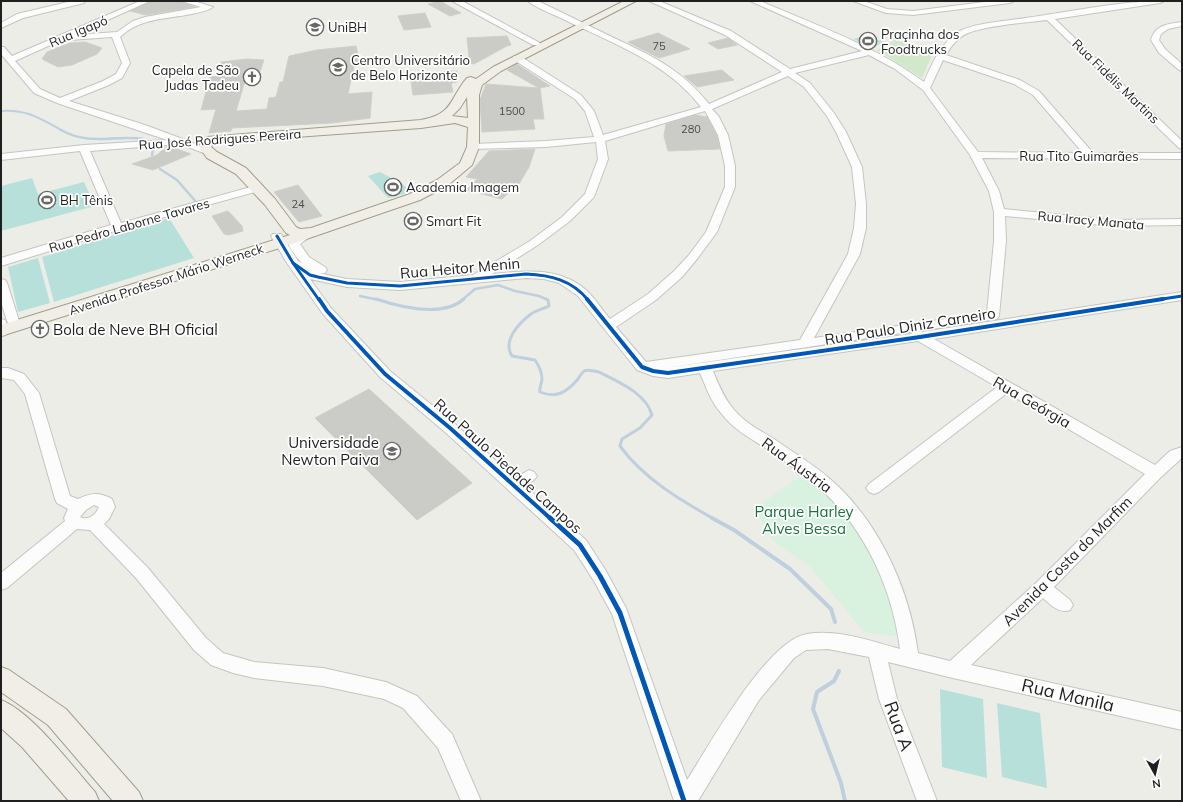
<svg xmlns="http://www.w3.org/2000/svg" width="1183" height="802" viewBox="0 0 1183 802" font-family="Mulish,sans-serif">
<style>
.grass{fill:#d2e8ca}
.park{fill:#d9f1df}
.pitch{fill:#b8e0da}
.lines{fill:none;stroke-linecap:round;stroke-linejoin:round}
.stream-far3{stroke:#bfcfdd;stroke-width:2}
.stream-far2{stroke:#bfcfdd;stroke-width:2.5}
.stream-far1{stroke:#bfcfdd;stroke-width:3}
.stream{stroke:#bfcfdd;stroke-width:4}
.building{fill:#cbcbc8;stroke:#d0cfca}
.minor-casing{stroke:#c4c4c2;stroke-width:2}
.major-casing{stroke:#a19f87;stroke-width:2}
.minor{fill:#fcfcfc;fill-rule:evenodd}
.major{fill:#f0eee6;fill-rule:evenodd}
.cycleway-far2-casing{stroke:#fff;stroke-width:5}
.cycleway-far1-casing{stroke:#fff;stroke-width:6}
.cycleway-casing{stroke:#fff;stroke-width:8}
.cycleway-far2{stroke:#0057b8;stroke-width:3}
.cycleway-far1{stroke:#0057b8;stroke-width:4}
.cycleway{stroke:#0057b8;stroke-width:5}
.labels{text-anchor:middle;dominant-baseline:central;stroke-width:3.5;stroke-linejoin:round;paint-order:stroke}
.far-number-label{font-size:11px;fill:#4a4a49}
.far-poi-label{font-size:13px;fill:#1f1f1f;stroke:#fff;text-anchor:start}
.far-street-label{font-size:13px;fill:#1f1f1f;stroke:#fff}
.street-label{font-size:15px;fill:#1f1f1f;stroke:#fff}
.poi-label{font-size:15px;fill:#1f1f1f;stroke:#fff;text-anchor:start}
.park-label{font-size:15px;fill:#177338;stroke:#fff}
.near-street-label{font-size:18px;fill:#1f1f1f;stroke:#fff}
</style>
<rect width="100%" height="100%" fill="#edede8"/>
<!-- grass -->
<polygon class="grass" points="896,39 933,53 922,78 877,50"/>
<!-- park -->
<polygon class="park" points="799,477 816,483 829,495 875,555 906,638 864,632 810,567 772,540 754,509"/>
<!-- pitch -->
<g class="pitch">
<polygon points="864,36 885,42 872,47 853,39"/>
<polygon points="380,172 401,183 412,192 388,198 368,176"/>
<polygon points="32,178 38,194 84,182 95,206 1,231 1,186"/>
<polygon points="169,218 194,258 54,302 42,257"/>
<polygon points="38,258 50,303 18,312 8,267"/>
<polygon points="940,689 983,699 987,778 942,767"/>
<polygon points="997,703 1040,713 1047,788 1002,777"/>
</g>
<g class="lines">
<!-- stream-far3 -->
<path class="stream-far3" d="M1,111C27,109 41,119 63,131"/>
<!-- stream-far2 -->
<g class="stream-far2">
<path d="M61,130C92,147 113,134 144,139L153,149L152,155"/>
<polyline points="160,169 177,180 197,203"/>
<polyline points="360,296 379,300"/>
<polyline points="462,300 475,289 498,285 515,291 539,296 548,300"/>
</g>
<!-- stream-far1 -->
<g class="stream-far1">
<path d="M376,299C400,307 442,318 464,299"/>
<path d="M546,299L548,300L549,306C543,309 537,310 531,314C519,323 502,341 512,356L535,360C539,366 542,372 542,379C542,384 539,386 540,392C556,399 567,392 578,379C579,377 582,373 584,371C588,369 595,371 599,372C618,382 646,393 652,415L640,428L622,439L620,446C643,478 680,500 714,519"/>
</g>
<!-- stream -->
<g class="stream">
<polyline points="712,518 734,530 790,569 831,609 835,622"/>
<polyline points="839,671 834,681 817,692 813,709 841,783 845,801"/>
</g>
</g>
<!-- building -->
<g class="building">
<polygon points="151,1 180,1 195,7 146,15 130,11"/>
<polygon points="440,1 461,13 450,16 428,4"/>
<polygon points="425,13 431,27 404,30 398,16"/>
<polygon points="658,33 690,49 659,58 628,42"/>
<polygon points="507,36 511,45 507,46 474,64 460,60 469,56 467,38"/>
<polygon points="728,38 737,45 718,49 708,43"/>
<polygon points="85,42 102,48 97,54 72,65 58,67 42,59 47,52 70,43"/>
<polygon points="356,46 360,63 354,63 353,75 352,75 348,94 372,92 370,118 332,123 232,128 231,131 209,133 216,109 201,110 210,77 220,76 221,62 247,59 264,60 257,80 245,81 236,111 267,109 269,98 276,97 280,82 283,82 289,56 317,50"/>
<polygon points="517,64 550,86 540,88 544,119 533,119 535,129 482,132 480,100 486,84 539,88 507,70"/>
<polygon points="722,70 734,80 697,87 684,76"/>
<polygon points="457,71 457,82 451,83 453,92 413,95 411,81 422,80 422,73"/>
<polygon points="695,115 707,117 717,136 720,149 668,151 664,136 666,124"/>
<polygon points="169,146 191,154 153,170 132,164 157,155 166,147"/>
<polygon points="535,149 529,167 517,187 515,187 502,199 466,190 477,179 466,177 489,151"/>
<polygon points="298,185 322,216 299,222 274,192"/>
<polygon points="228,211 242,226 243,231 229,235 224,234 212,216"/>
<polygon points="369,389 472,483 417,520 315,418"/>
</g>
<g class="lines">
<defs>
<g id="minor">
<polygon points="72,1 85,1 84,3 23,18 1,28 1,23 17,14"/>
<path d="M140,1H150L74,35L117,32L133,21L145,17L201,7L181,1H194L213,7C208,11 199,12 192,14C166,19 140,18 120,37L130,63L122,78L109,85L69,101L145,125L212,150L214,152L209,155L180,144L90,151L121,223L258,185L263,188L262,190L121,229L1,266V258L111,225L80,151L1,160V154L84,145L167,140L57,103L34,93L1,54V47H4L12,56ZM112,37L122,63L116,74L103,81L60,98L40,89L15,61L66,38L70,40Z"/>
<polygon points="452,1 462,1 540,43 539,45 533,45"/>
<path d="M528,1H538C563,13 587,25 612,37C652,56 680,68 709,104L782,72L725,35L649,1H659L731,31L790,69L862,51L750,1H760C816,25 875,46 924,82C932,64 941,42 960,31C975,23 1007,21 1025,18C1071,12 1118,1 1164,1L1160,3L1055,19L1182,141V149L1179,148L1047,20C1024,23 989,25 968,33C958,37 951,46 946,55L1020,80L1039,91L1093,153H1182V159L982,158L999,191L1004,209L1113,220L1182,219V225L1113,226L1005,216L1006,241L999,316L997,319L918,331L922,332L1182,292V300L934,339L1155,465L1170,451L1182,447V458L1161,477L1054,587L1070,600L1073,605L1070,610C1059,614 1051,605 1043,598L971,665L1182,712V730L953,678L888,662L897,699L937,801H917L879,699L869,657L828,649L806,650L794,658L759,700L698,801H674L612,614L594,581L574,550L445,432L380,377L323,314L287,263L271,236L273,234H281L298,261L318,273L347,279L400,282L473,275L530,241L562,217L585,194L598,159L596,142L546,147L470,149L468,147L470,145L473,144L546,141L594,137L585,111L575,99L514,60L513,58L514,56H520L581,95L594,111L603,135L701,107C668,64 617,45 569,22C558,16 537,9 528,1ZM869,55L895,69L923,90L970,155L989,191L994,212V241L987,313L814,338L860,254L866,228V204L862,167L846,132L834,113L810,83L795,73ZM943,60L1014,84L1033,95L1083,153L978,152L930,88ZM788,76L804,87L827,116L836,132L852,167L856,204L854,228L848,254L800,340L646,362L616,327L656,300L682,277L697,259L717,232L735,187V166L728,135L719,117L712,109ZM705,111L718,135L725,166V187L706,232L689,255L674,271L648,294L610,319C602,310 595,298 586,290C559,266 525,271 492,274L538,245L570,221L594,197L608,159L605,141ZM526,278L544,279L559,283L578,296L637,370L653,376L668,378L700,373C706,387 711,402 721,413C732,428 748,437 764,447C779,457 794,468 808,479C860,518 892,584 900,649C870,641 838,629 807,634C767,640 709,746 687,780L626,608L606,571L586,540L525,486L534,480L537,476L534,472L529,470L515,478L455,424L390,371L331,308L310,279L347,287L400,290ZM915,331L911,334L665,368ZM918,341L997,387L869,484L866,488L869,492L874,494L879,492L1007,393L1145,474L1036,583L950,661L918,653C909,585 875,512 819,470C805,460 789,449 774,439C759,430 742,421 731,406C723,396 718,383 713,371Z"/>
<polygon points="853,1 864,1 887,9 913,11 992,1 1014,1 1010,3 913,15 886,13"/>
<path d="M1182,22V26L1168,29L1161,34L1159,40L1165,49L1182,64V71L1179,70L1159,53L1151,40C1155,25 1168,24 1182,22Z"/>
<path d="M309,230L315,233L300,244L309,257L325,267L327,270L325,273C309,277 295,256 288,244L294,237Z"/>
<polygon points="1,279 5,280 7,283 21,327 20,330 10,330 9,327 1,302"/>
<path d="M1,319L5,320C8,324 8,331 6,335L1,336Z"/>
<path d="M1,368H8L24,374L39,393L70,496L78,499C91,493 99,492 112,499L115,507L109,519L104,524L148,568L206,638L223,653L254,662L323,668L386,682L417,696L452,734L481,801H461L438,748L403,708L384,699L323,686L254,678L233,673L211,665L194,650L136,578L90,530L77,529L7,588L1,590V573L65,521L64,518L68,509L57,503L55,499L25,394L14,380L1,378ZM94,505L99,507C96,515 88,521 80,517L86,510Z"/>
</g>
<g id="major">
<path d="M624,1H636L501,71L482,85L479,95V147L472,165L447,186L420,200L286,246L1,336V325L290,235L286,233L265,205L236,174L207,158L199,147L202,141L207,137L421,120C454,114 449,99 467,78L471,77L476,79L493,67ZM467,97L468,118L452,116L460,108ZM455,123L468,127L467,147L460,163L437,180L410,194L311,228L300,229L296,227L275,199L246,168L217,152L211,147L214,143L421,128Z"/>
<polygon points="1,667 9,670 66,709 139,792 143,801 113,801 48,725 1,692"/>
<path d="M1,700C32,712 72,766 95,792L99,801H69L22,747L1,728Z"/>
</g>
</defs>
<!-- minor casing -->
<use href="#minor" class="minor-casing"/>
<!-- major casing -->
<use href="#major" class="major-casing"/>
<!-- minor -->
<use href="#minor" class="minor"/>
<!-- major -->
<use href="#major" class="major"/>
<defs>
<g id="cycleway-far2">
<polyline points="277,236 293,263 319,300"/>
<path d="M293,263L310,275L318,277L347,283L400,286L526,274C550,275 572,280 588,300"/>
<polyline points="1156,300 1182,296"/>
</g>
<g id="cycleway-far1">
<polyline points="319,299 327,311 385,374 450,428 551,519"/>
<polyline points="587,299 642,367 653,371 668,373 920,337 1163,299"/>
</g>
<polyline id="cycleway" points="550,518 580,545 600,576 620,613 684,801"/>
</defs>
<!-- cycleway-far2 casing -->
<use href="#cycleway-far2" class="cycleway-far2-casing"/>
<!-- cycleway-far1 casing -->
<use href="#cycleway-far1" class="cycleway-far1-casing"/>
<!-- cycleway casing -->
<use href="#cycleway" class="cycleway-casing"/>
<!-- cycleway-far2 -->
<use href="#cycleway-far2" class="cycleway-far2"/>
<!-- cycleway-far1 -->
<use href="#cycleway-far1" class="cycleway-far1"/>
<!-- cycleway -->
<use href="#cycleway" class="cycleway"/>
</g>
<!-- icons -->
<defs>
<symbol id="university-ring" viewBox="-11 -11 22 22"><circle r="9.5" fill="#fff" stroke="#676765" stroke-width="1.5"/><path d="M0-5L7-2L0 1L-7-2ZM-4 1L0 2.5L4 1V4Q0 6-4 4Z" fill="#676765"/></symbol>
<symbol id="stadium-ring" viewBox="-11 -11 22 22"><circle r="9.5" fill="#fff" stroke="#676765" stroke-width="1.5"/><path d="M0-5a6.5 5 0 1 0 0 10a6.5 5 0 1 0 0-10ZM-3.5-1.8h7v3.6h-7Z" fill="#676765"/></symbol>
<symbol id="church-ring" viewBox="-11 -11 22 22"><circle r="9.5" fill="#fff" stroke="#676765" stroke-width="1.5"/><path d="M-1.2-6h2.4v3.5h3.3v2.4h-3.3V6h-2.4V-.1h-3.3v-2.4h3.3Z" fill="#676765"/></symbol>
</defs>
<g fill-rule="evenodd">
<use href="#university-ring" x="305" y="17" width="20" height="20"/>
<use href="#stadium-ring" x="858" y="31" width="20" height="20"/>
<use href="#university-ring" x="328" y="57" width="20" height="20"/>
<use href="#church-ring" x="242" y="67" width="20" height="20"/>
<use href="#stadium-ring" x="383" y="177" width="20" height="20"/>
<use href="#stadium-ring" x="37" y="190" width="20" height="20"/>
<use href="#stadium-ring" x="403" y="211" width="20" height="20"/>
<use href="#church-ring" x="30" y="319" width="20" height="20"/>
<use href="#university-ring" x="382" y="441" width="20" height="20"/>
</g>
<g class="labels">
<!-- far-number labels -->
<g class="far-number-label">
<text x="659" y="46">75</text>
<text x="512" y="111">1500</text>
<text x="691" y="129">280</text>
<text x="298" y="204">24</text>
</g>
<!-- far-poi labels -->
<g class="far-poi-label">
<text x="328" y="27">UniBH</text>
<text x="881" y="34">Praçinha dos<tspan x="881" dy="15">Foodtrucks</tspan></text>
<text x="351" y="60">Centro Universitário<tspan x="351" dy="15">de Belo Horizonte</tspan></text>
<text x="239" y="70" text-anchor="end">Capela de São<tspan x="239" dy="15">Judas Tadeu</tspan></text>
<text x="406" y="187">Academia Imagem</text>
<text x="60" y="200">BH Tênis</text>
<text x="426" y="221">Smart Fit</text>
</g>
<!-- far-street labels -->
<g class="far-street-label">
<text transform="translate(78 31) rotate(-23)">Rua Igapó</text>
<text transform="translate(1116 81) rotate(44)">Rua Fidélis Martins</text>
<text transform="translate(220 139) rotate(-4)">Rua José Rodrigues Pereira</text>
<text x="1079" y="156">Rua Tito Guimarães</text>
<text transform="translate(1091 220) rotate(5)">Rua Iracy Manata</text>
<text transform="translate(129 225) rotate(-16)">Rua Pedro Laborne Tavares</text>
<text transform="translate(166 279) rotate(-18)">Avenida Professor Mário Werneck</text>
</g>
<!-- street labels -->
<g class="street-label">
<text transform="translate(460 268) rotate(-5)">Rua Heitor Menin</text>
<text transform="translate(910 326) rotate(-9)">Rua Paulo Diniz Carneiro</text>
<text transform="translate(1032 402) rotate(30)">Rua Geórgia</text>
<text transform="translate(797 465) rotate(36)">Rua Áustria</text>
<text transform="translate(508 466) rotate(42)">Rua Paulo Piedade Campos</text>
<text transform="translate(1067 561) rotate(-45)">Avenida Costa do Marfim</text>
</g>
<!-- poi labels -->
<g class="poi-label">
<text x="53" y="329">Bola de Neve BH Oficial</text>
<text x="379" y="442" text-anchor="end">Universidade<tspan x="379" dy="17">Newton Paiva</tspan></text>
</g>
<!-- park labels -->
<g class="park-label">
<text x="804" y="511">Parque Harley<tspan x="804" dy="17">Alves Bessa</tspan></text>
</g>
<!-- near-street labels -->
<g class="near-street-label">
<text transform="translate(1068 695) rotate(13)">Rua Manila</text>
<text transform="translate(899 726) rotate(70)">Rua A</text>
</g>
</g>
<!-- border -->
<rect width="1183" height="802" fill="none" stroke="#1f1f1f" stroke-width="4"/>
<!-- north arrow -->
<g transform="translate(1155 774) rotate(172)" stroke="#ffffff" stroke-width="3" paint-order="stroke">
<path d="M0-3L7 15L0 10L-7 15Z" fill="#1f1f1f"/>
<text y="-6" font-size="11" font-weight="bold" text-anchor="middle" fill="#1f1f1f">N</text>
</g>
</svg>
